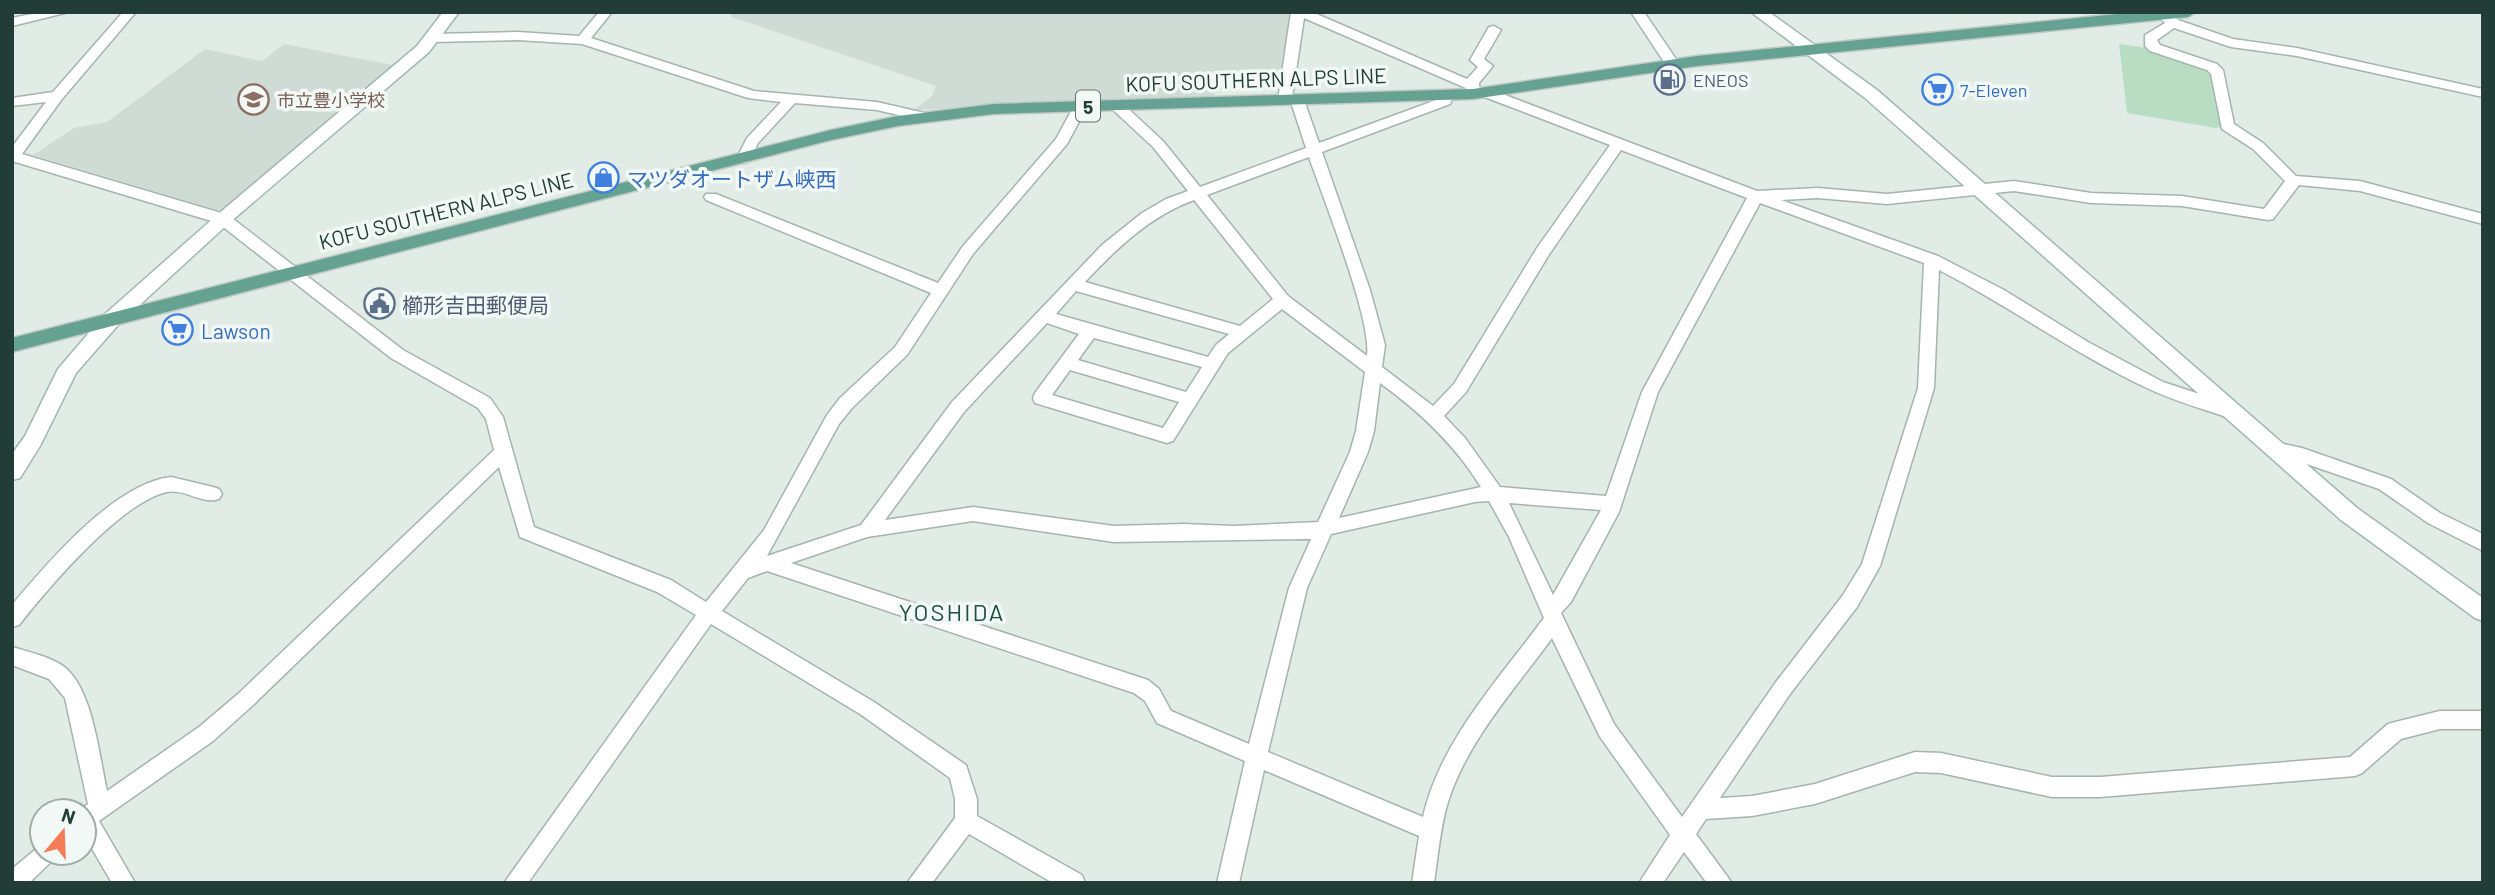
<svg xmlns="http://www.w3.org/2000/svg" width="2495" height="895" viewBox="0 0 2495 895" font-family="Barlow,'Noto Sans JP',sans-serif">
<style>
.built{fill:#cfdcd6}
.green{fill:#b9ddc3}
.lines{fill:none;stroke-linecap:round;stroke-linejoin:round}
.street-casing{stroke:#a4b4ae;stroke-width:3}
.secondary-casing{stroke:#9fb8af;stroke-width:3}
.primary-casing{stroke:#c1c9c6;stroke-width:3}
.street{fill:#fff;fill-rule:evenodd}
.secondary{fill:#fff;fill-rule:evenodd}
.primary{fill:#65a292;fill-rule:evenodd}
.labels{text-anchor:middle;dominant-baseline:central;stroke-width:7;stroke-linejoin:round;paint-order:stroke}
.far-service-label{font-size:18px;fill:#4e5e75;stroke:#f1f8f5;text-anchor:start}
.far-shop-label{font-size:18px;fill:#366cbe;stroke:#f1f8f5;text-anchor:start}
.far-education-label{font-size:18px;fill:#785e54;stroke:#f1f8f5;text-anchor:start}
.shield{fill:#f1f8f5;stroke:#5f756f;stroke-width:2}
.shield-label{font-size:19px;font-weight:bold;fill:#213d35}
.street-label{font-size:21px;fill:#213d35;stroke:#f1f8f5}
.shop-label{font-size:21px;fill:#366cbe;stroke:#f1f8f5;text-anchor:start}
.service-label{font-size:21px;fill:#4e5e75;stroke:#f1f8f5;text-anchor:start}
.quarter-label{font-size:24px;letter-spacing:2px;fill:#1d4f42;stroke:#f1f8f5}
</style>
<rect width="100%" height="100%" fill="#e1ece7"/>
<!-- built -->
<g class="built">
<polygon points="730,12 1293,12 1286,72 1237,77 1211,97 914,110 932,96 936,86 732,17"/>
<polygon points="284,44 397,66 229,208 217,210 33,155 74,128 107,122 205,49 262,61"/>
</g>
<!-- green -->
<path class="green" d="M2119,44C2139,46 2208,57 2215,77C2219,92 2219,111 2221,127L2216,128L2127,113Z"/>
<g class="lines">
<defs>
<g id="street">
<polygon points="42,12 69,12 12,26 12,18"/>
<path d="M123,12H136L62,99L22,154L228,215L403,350L490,398L503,417L534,527L671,580L706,602L764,530L827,415L840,398L895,347L931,293L706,200L704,197L706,194H716L938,283L963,246L1056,139L1075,104L1080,103L1087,107L1067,144L973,254L907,355L852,408L839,424L767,556L861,525L952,402L1102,245L1142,213L1166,199L1188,191L1153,147L1112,109V103H1122L1163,141L1200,187L1306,148L1291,102L1285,104L1278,100L1291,12H1312L1467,79L1478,67L1470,60L1489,27L1494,26L1501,30L1484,59L1493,66L1479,83L1480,94L1473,98L1468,97L1466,88L1304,18L1292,97H1302L1304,100L1319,143L1439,99L1441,93H1451L1453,96L1450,104L1322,152L1370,290L1385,345L1382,367L1433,406L1454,384L1537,248L1610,145L1482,96V90H1492L1757,191L1818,188L1887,194L2014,181L2091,193L2182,196L2264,209L2285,181L2253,149L2222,129L2211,74L2207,70L2150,51L2145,46V35L2165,23L2159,17L2161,14H2171L2178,20L2233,39L2297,48L2483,89V97L2297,56L2231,47L2174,28L2157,40L2160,45L2217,64L2223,70L2234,124L2263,143L2296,176L2360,181L2483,214V224L2360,191L2299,185L2273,219L2268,220L2182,206L2091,203L2014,191L1887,204L1818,198L1781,200L1938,256L2004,290L2088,342L2163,382L2236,406L2239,411L2236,416L2230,418C2203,409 2174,401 2149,389C2076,355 2011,307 1939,270L1934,388L1880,566L1857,607L1790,694L1720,798L1752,796L1815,784L1915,752L1941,753L2052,777H2100L2350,757L2388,724L2395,722L2440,711H2483V729H2440L2401,739L2362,773L2355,776L2100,797H2052L1941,773L1915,772L1815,804L1752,816L1706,819L1696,834L1732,883H1707L1684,852L1663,883H1639L1670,835L1600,737L1552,638C1515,689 1467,741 1448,802C1440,828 1438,856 1434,883H1412L1419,836L1264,770L1239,883H1217L1245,761L1157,723L1145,701L1134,693L767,571L748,578L722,611L874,702L966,765L977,799V816L1082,875L1085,883H1053L969,834L932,883H907L955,818V799L950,778L860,714L711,624L528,883H504L696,615L657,592L520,537L499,467L252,706L213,741L99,821L135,883H112L84,835V811H78L88,804L65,698L49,679L12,665V647C29,652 48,656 63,666C93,688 99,756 107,791L199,727L238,694L494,450L486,419L478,408L391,358L218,223L12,161V147L46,102L12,106V98L53,92ZM1621,150L1747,198L1642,392L1606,496L1500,487L1465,438L1444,416L1466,392L1548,256ZM1309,157C1323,198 1372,319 1367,356L1288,296L1207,195ZM1194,200L1273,299L1240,326L1085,282C1117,248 1150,216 1194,200ZM1760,203L1924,263L1918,388L1862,564L1843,595L1776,682L1682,817L1614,724L1561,613L1571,602L1619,512L1658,392ZM1076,291L1229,334L1216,345L1208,357L1056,314ZM1282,309L1365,372L1356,431L1350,452L1318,522L1233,526L1184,524L1114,526L973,507L885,520L964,412L1047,323L1079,334L1035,393L1033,398L1035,403L1167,443L1173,441L1228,353ZM1094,338L1202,367L1186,392L1078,360ZM1070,370L1179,402L1163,428L1052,395ZM1380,383C1420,412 1455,445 1481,487L1339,518L1368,452L1374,431ZM1489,501L1509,537L1544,618C1499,679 1440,741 1423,817L1268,752L1307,588L1331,534L1475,502ZM1509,503L1601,510L1553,595ZM973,521L1114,542L1311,539L1289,588L1249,744L1171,711L1159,689L1148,680L791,563L867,537Z"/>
<polygon points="599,12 612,12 591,38 754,91 877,102 929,114 931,117 924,121 877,110 795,103 758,143 749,161 744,163 737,158 747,138 781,102 748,98 582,44 518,40 433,42 426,38 433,34 518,32 579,36"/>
<polygon points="1631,12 1644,12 1680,65 1678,68 1668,68"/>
<polygon points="2275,442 2302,448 2391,479 2440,513 2483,534 2483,551 2428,523 2379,489 2301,462 2269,454 2266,449 2269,444"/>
<path d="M171,477L213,487L219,489L222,494L219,499C202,505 185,488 167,492C121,502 48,588 19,625L12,627V605C47,563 115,483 171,477Z"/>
<polygon points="42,844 42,853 56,853 53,860 29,883 12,883 12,869"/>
</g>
<g id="secondary">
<polygon points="443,12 459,12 429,52 229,223 119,324 76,373 40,446 20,478 12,480 12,454 25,436 58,369 105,314 217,215 417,46"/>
<polygon points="1751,12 1769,12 1877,90 2357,508 2483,598 2483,621 2475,618 2341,520 1865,98"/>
</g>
<polygon id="primary" points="2138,12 2196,12 2188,17 1697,66 1473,99 994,114 898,126 831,140 12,352 12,338 831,130 898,116 994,104 1473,89 1697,56"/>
</defs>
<!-- street casing -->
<use href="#street" class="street-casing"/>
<!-- secondary casing -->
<use href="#secondary" class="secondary-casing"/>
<!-- primary casing -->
<use href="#primary" class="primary-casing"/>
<!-- street -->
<use href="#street" class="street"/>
<!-- secondary -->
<use href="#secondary" class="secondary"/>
<!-- primary -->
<use href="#primary" class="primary"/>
</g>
<!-- icons -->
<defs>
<symbol id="fuel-ring" viewBox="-11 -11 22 22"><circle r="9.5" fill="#f1f8f5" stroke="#5c6f8a" stroke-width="1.5"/><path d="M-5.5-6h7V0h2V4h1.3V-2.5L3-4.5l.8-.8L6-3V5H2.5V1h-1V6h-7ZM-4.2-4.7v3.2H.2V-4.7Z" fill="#5c6f8a"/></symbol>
<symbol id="supermarket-ring" viewBox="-11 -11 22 22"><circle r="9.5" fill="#f1f8f5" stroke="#3f7fe0" stroke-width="1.5"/><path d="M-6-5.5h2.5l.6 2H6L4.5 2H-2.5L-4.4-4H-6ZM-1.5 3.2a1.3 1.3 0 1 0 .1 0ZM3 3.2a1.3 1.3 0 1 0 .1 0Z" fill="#3f7fe0"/></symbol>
<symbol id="school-ring" viewBox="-11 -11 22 22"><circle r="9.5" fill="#f1f8f5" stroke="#8d6e63" stroke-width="1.5"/><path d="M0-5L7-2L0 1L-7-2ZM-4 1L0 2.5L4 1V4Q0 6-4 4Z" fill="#8d6e63"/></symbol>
<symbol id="shop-ring" viewBox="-11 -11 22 22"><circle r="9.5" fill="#f1f8f5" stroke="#3f7fe0" stroke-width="1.5"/><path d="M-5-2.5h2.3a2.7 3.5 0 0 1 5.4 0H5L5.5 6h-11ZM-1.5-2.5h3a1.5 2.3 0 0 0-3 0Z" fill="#3f7fe0"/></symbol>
<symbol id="civic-ring" viewBox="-11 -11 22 22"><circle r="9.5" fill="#f1f8f5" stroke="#5c6f8a" stroke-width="1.5"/><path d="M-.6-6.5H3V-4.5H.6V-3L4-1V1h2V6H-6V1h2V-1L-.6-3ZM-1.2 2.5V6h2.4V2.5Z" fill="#5c6f8a"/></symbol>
</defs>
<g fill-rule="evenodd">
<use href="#fuel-ring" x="1652" y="62" width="35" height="35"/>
<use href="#supermarket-ring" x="1920" y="72" width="35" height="35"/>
<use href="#school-ring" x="236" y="82" width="35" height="35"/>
<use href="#shop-ring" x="586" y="160" width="35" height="35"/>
<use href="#civic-ring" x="362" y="286" width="35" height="35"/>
<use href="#supermarket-ring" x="160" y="312" width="35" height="35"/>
</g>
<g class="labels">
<!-- far-service labels -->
<g class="far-service-label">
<text x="1693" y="80">ENEOS</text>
</g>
<!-- far-shop labels -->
<g class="far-shop-label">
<text x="1960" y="90">7-Eleven</text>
</g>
<!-- far-education labels -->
<g class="far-education-label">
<text x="277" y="100">市立豊小学校</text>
</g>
<!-- shield labels -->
<rect class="shield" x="1076" y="90.5" width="24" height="31" rx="5"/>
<g class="shield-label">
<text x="1088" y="106">5</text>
</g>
<!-- street labels -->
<g class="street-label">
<text transform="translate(1256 79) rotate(-2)">KOFU SOUTHERN ALPS LINE</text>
<text transform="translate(446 210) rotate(-14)">KOFU SOUTHERN ALPS LINE</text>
</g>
<!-- shop labels -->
<g class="shop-label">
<text x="627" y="178">マツダオートザム峡西</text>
<text x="201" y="330">Lawson</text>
</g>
<!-- service labels -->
<g class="service-label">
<text x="402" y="304">櫛形吉田郵便局</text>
</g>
<!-- quarter labels -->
<g class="quarter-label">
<text x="952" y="611">YOSHIDA</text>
</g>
</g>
<!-- border -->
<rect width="2495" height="895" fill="none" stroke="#213d35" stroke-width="28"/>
<!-- north arrow -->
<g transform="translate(63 832) rotate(19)"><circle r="33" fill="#f1f8f5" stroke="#9eada8" stroke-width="2"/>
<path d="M0-5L12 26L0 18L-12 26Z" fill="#f47c57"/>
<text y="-10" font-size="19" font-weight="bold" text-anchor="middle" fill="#213d35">N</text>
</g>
</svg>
